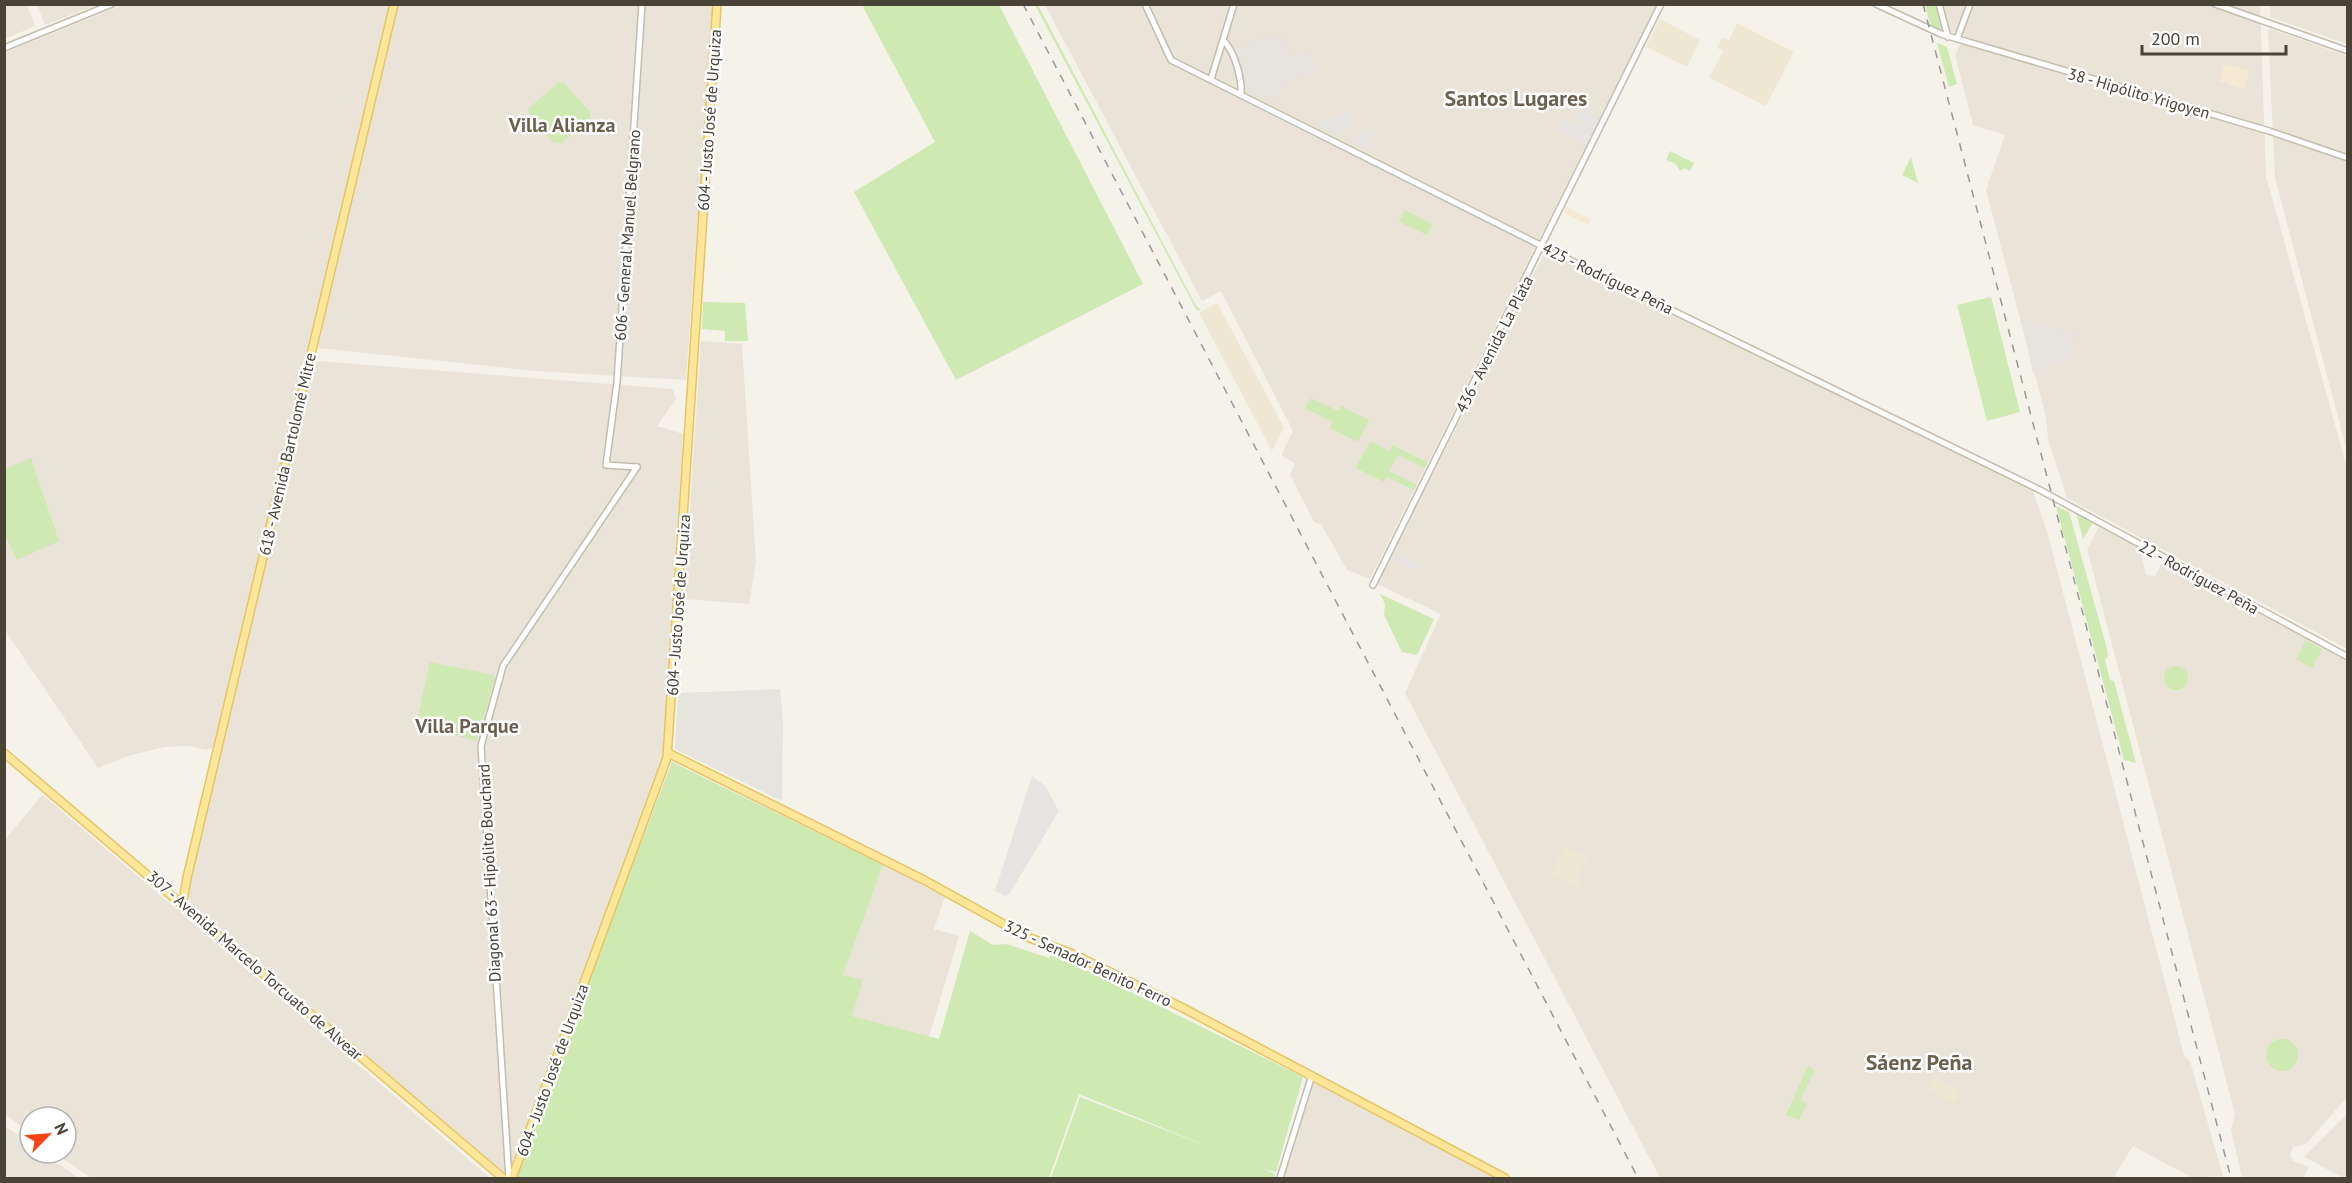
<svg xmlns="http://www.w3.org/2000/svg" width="2352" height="1183" viewBox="0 0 2352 1183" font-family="'PT Sans',sans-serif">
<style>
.residential{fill:#e9e4d7}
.commercial{fill:#f6e9d4}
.industrial{fill:#e7e3dd}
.education{fill:#eee7d3}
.green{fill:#cee9b1}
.parking{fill:#e6e4e1}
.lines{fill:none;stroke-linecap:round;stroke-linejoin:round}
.minor-casing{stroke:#c3bdae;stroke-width:8}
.major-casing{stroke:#e6c466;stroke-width:10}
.minor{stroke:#fff;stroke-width:5}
.major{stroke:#ffe698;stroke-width:7}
.rail{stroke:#989898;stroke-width:1.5;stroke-dasharray:8 8;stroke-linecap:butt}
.labels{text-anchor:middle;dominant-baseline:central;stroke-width:5;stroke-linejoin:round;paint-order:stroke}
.street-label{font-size:16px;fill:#494237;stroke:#fff}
.quarter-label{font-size:20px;font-weight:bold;fill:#6c614e;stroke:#fff}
.district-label{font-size:22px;font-weight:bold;fill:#6c614e;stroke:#fff}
</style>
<rect width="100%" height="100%" fill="#f5f2e9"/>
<!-- residential -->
<g class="residential">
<polygon points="5,4 27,5 35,26 5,39"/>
<polygon points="37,5 97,5 45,25"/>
<polygon points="123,5 389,5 215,747 206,750 189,746 164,747 128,756 98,768 5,630 4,53"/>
<polygon points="397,5 713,5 686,380 535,371 318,348"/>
<polygon points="1045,5 1656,5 1370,579 1347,570 1321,524 1314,522 1290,475 1295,463 1283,457 1282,453 1293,431 1221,291 1202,301"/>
<polygon points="1942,5 2260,5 2266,176 2347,468 2347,649 2067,498 2048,439 2046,417 1986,190 2005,135 1973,125 1955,55 1965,35 1949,31"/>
<polygon points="2271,5 2347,5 2347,44 2270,17"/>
<polygon points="2271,29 2347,56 2348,278 2345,285 2348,285 2347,451 2275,178 2268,30"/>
<polygon points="1545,252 2033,491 2047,531 2184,1055 2190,1061 2223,1176 2193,1178 2133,1146 2113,1178 1660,1178 1405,693 1441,614 1377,584"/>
<polygon points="701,341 742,344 756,562 749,604 684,599"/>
<polygon points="318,361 673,389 676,399 657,426 683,434 664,758 510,1169 505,1175 190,902 189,889 199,843 314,363"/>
<polygon points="2099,527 2140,548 2146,575 2155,576 2161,564 2165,563 2347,661 2347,1097 2306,1144 2293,1147 2290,1155 2293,1161 2309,1167 2303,1178 2242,1178 2231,1130 2235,1114 2087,549"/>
<polygon points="41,796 44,796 490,1178 91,1178 55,1153 66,1153 66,1117 30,1117 30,1133 5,1114 5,840"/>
<polygon points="883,865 945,897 934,929 959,936 929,1037 852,1016 843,975"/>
<polygon points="1315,1080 1397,1121 1499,1178 1283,1178 1310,1085"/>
<polygon points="2347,1114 2347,1178 2344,1178 2304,1157"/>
<polygon points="4,1125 30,1144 30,1153 43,1153 79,1178 5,1178"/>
</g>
<!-- commercial -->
<g class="commercial">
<polygon points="2225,64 2250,71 2244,89 2219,81"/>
<polygon points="1567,207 1591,219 1588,225 1564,213"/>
</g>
<!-- industrial -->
<g class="industrial">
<polygon points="1282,32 1289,55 1312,50 1318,74 1285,82 1273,104 1248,91 1235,47"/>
<polygon points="2021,318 2076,334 2070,357 2033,373"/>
<polygon points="780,689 783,720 782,801 675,749 678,693"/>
</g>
<!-- education -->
<g class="education">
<polygon points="1660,19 1700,40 1687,67 1646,47"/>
<polygon points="1737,23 1794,52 1766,106 1709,78 1723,51 1717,48 1722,37 1729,40"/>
<polygon points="1217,303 1284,427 1272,451 1199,313"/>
<polygon points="1565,846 1587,858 1576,880 1581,883 1578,889 1551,874"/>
<polygon points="1933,1077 1960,1092 1955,1103 1928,1089"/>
</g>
<!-- green -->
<g class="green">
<polygon points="866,5 999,5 1143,284 956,380 854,192 935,142 863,7"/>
<polygon points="1035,5 1038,5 1195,304 1201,310 1197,311"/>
<polygon points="1925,5 1937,5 1943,28 1940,31 1931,28"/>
<polygon points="1937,43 1947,47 1957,84 1949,87"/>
<polygon points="558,83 564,83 590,112 590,119 562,143 554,143 530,117 529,108"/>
<polygon points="1670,151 1694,163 1690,171 1685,168 1680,171 1676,164 1666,160"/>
<polygon points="1911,157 1918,183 1902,175"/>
<polygon points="1405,210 1432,224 1427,235 1399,222"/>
<polygon points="1991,297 2020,412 1987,421 1957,305"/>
<polygon points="703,302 745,303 748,341 725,341 725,331 702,329"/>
<polygon points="1311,398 1338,411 1341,406 1369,420 1358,442 1330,428 1333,422 1305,408"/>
<polygon points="1370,441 1389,451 1392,445 1428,463 1425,468 1398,455 1389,471 1417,485 1414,490 1387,477 1384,482 1356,468"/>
<polygon points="31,458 59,541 17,560 5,534 5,469"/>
<polygon points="2056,506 2069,512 2107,649 2108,656 2105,660 2110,680 2114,681 2136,763 2124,760"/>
<polygon points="2076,513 2093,523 2083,539"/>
<polygon points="1380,594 1434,619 1417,655 1402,652 1384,615 1385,604"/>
<polygon points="2306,640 2322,649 2312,668 2296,659"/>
<polygon points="430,662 493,675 495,678 477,741 416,725"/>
<circle cx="2176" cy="678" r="12"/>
<polygon points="672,762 883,865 843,975 863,980 852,1016 939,1039 970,931 993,945 1007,944 1049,958 1052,953 1303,1077 1276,1172 1264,1169 1275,1174 1274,1178 1051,1178 1080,1097 1217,1150 1079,1094 1049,1178 517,1178 569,1032"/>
<circle cx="2282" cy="1055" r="16"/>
<polygon points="1808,1066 1815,1070 1800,1100 1807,1104 1799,1120 1786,1115"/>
</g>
<!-- parking -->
<g class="parking">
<polygon points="1583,107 1600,118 1587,144 1560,130 1565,120 1575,124"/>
<polygon points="1349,113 1353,127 1342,126 1338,136 1315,124"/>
<polygon points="1362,129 1375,130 1366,149 1355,144"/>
<polygon points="1400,555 1422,566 1419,572 1397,561"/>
<polygon points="1032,776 1045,786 1059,811 1010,893 1005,896 995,891"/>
<polygon points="18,1134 30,1143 30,1153 36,1153 29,1155 15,1145"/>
</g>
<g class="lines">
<defs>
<g id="minor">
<polyline points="1145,4 1171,60 1606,278 2040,490 2348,657"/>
<polyline points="1876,4 1941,34 2269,131 2348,158"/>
<polyline points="1939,4 1948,37"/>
<polyline points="2215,4 2348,51"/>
<polyline points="1957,39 1970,4"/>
<path d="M1225,42C1235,54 1242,78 1241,94"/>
<polyline points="4,48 112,4"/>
<polyline points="1211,79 1234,4"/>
<polyline points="637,467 606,465 617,382 642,4"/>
<polyline points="1373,585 1661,4"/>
<polyline points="509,1178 481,746 503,666 637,467"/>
<polyline points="1280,1178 1312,1075"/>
</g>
<g id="major">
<polyline points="4,753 503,1178"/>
<polyline points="668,753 924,880 1027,937 1073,954 1183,1008 1505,1178"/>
<polyline points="182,907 187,878 394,4"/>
<polyline points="512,1178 667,758 717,4"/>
</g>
</defs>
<!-- minor casing -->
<use href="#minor" class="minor-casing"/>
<!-- major casing -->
<use href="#major" class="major-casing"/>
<!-- minor -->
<use href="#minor" class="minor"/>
<!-- major -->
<use href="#major" class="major"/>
<!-- rail -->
<g class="rail">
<polyline points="1023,4 1638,1178"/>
<polyline points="1923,4 2231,1178"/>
</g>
</g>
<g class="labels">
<!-- street labels -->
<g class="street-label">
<text transform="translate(2139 93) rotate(16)">38 - Hipólito Yrigoyen</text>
<text transform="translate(709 120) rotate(-86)">604 - Justo José de Urquiza</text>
<text transform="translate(627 235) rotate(-86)">606 - General Manuel Belgrano</text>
<text transform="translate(1608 278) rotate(26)">425 - Rodríguez Peña</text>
<text transform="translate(1494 344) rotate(-63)">436 - Avenida La Plata</text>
<text transform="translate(287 454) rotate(-77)">618 - Avenida Bartolomé Mitre</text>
<text transform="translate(2199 577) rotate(29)">22 - Rodríguez Peña</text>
<text transform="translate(678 605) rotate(-86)">604 - Justo José de Urquiza</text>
<text transform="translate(489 873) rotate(-93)">Diagonal 63 - Hipólito Bouchard</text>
<text transform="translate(1088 963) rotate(25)">325 - Senador Benito Ferro</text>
<text transform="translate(255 965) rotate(41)">307 - Avenida Marcelo Torcuato de Alvear</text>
<text transform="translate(552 1070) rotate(-70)">604 - Justo José de Urquiza</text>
</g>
<!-- quarter labels -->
<g class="quarter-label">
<text x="562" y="125">Villa Alianza</text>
<text x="467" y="726">Villa Parque</text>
</g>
<!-- district labels -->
<g class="district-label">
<text x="1516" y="98">Santos Lugares</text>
<text x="1919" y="1062">Sáenz Peña</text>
</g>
</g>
<!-- border -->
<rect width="2352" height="1183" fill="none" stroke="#494237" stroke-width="12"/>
<!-- north arrow -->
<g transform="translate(48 1135) rotate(65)"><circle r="28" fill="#ffffff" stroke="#b6b3af" stroke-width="1.5"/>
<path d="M0-4.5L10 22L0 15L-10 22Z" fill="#fc4318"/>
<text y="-9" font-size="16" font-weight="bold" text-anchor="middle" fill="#494237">N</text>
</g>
<!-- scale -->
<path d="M2142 45v9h144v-9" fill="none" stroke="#494237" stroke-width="3"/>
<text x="2151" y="45" font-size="18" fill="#494237" stroke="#ffffff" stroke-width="4.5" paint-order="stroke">200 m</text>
</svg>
